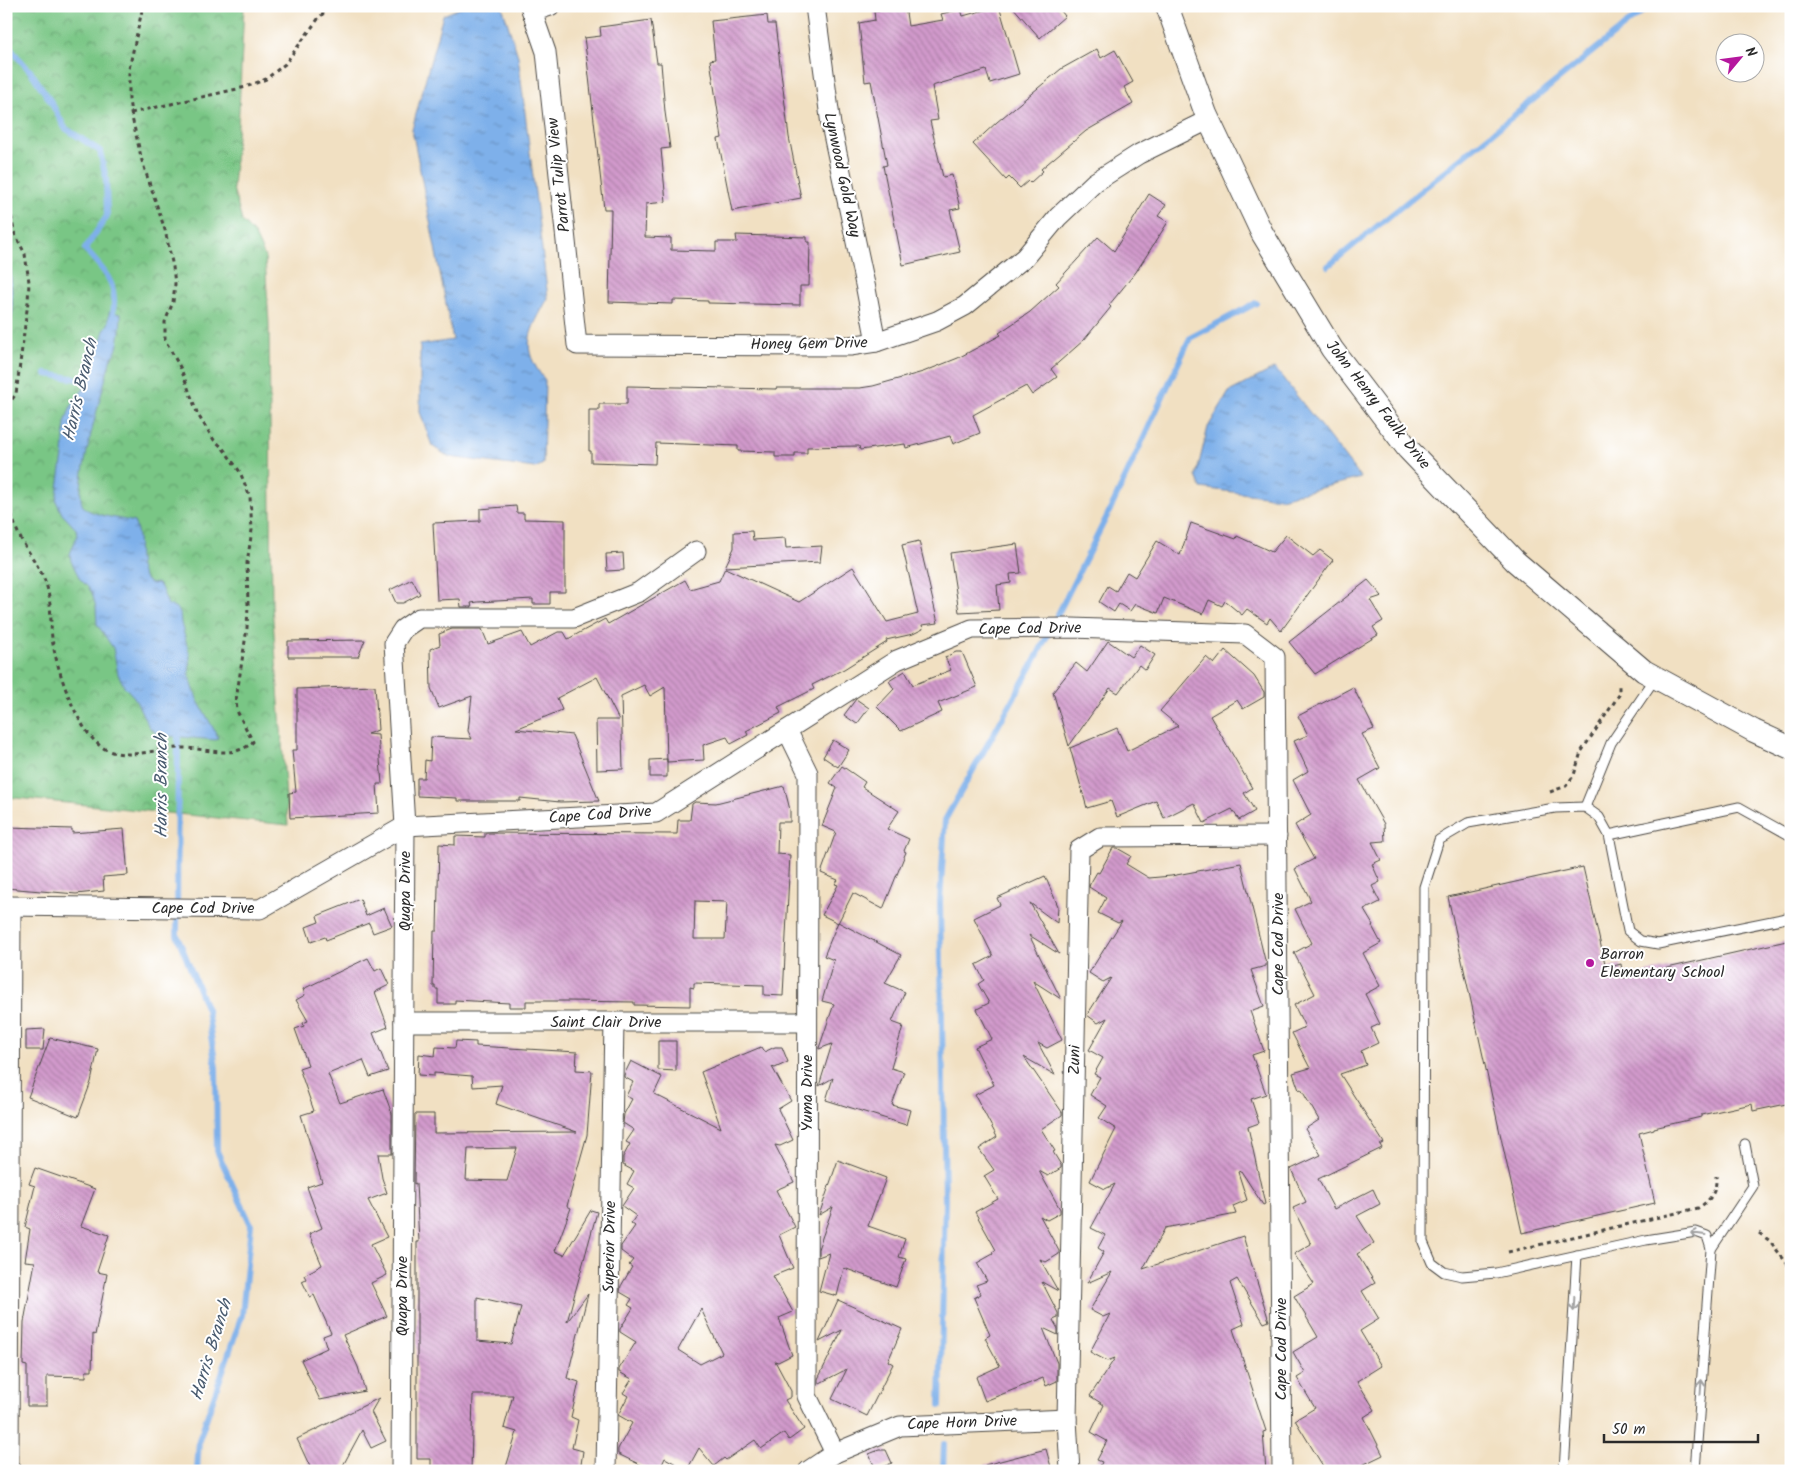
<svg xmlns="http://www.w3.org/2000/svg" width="1797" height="1477" viewBox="0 0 1797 1477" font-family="Kalam,sans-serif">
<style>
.park{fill:url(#park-crowns);stroke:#527858}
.water{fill:url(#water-ripples);stroke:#546e8a}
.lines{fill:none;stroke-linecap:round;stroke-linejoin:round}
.stream{stroke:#7eb0ea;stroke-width:6}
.building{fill:url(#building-back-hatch);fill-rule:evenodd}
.service-casing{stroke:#494642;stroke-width:11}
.minor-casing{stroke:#494642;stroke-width:21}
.tertiary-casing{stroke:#494642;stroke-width:24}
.path{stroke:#494642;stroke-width:3;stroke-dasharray:4 4;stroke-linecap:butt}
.service{stroke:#fff;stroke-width:9}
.minor{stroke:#fff;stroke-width:19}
.tertiary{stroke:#fff;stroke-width:22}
.oneway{stroke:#a0a0a0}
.poi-dot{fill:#b5179e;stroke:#fff;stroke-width:2}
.labels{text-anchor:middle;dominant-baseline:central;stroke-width:4;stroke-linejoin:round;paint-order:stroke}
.street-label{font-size:16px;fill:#2b2b2b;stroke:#fff}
.poi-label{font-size:16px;fill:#2b2b2b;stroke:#fff;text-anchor:start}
.water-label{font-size:18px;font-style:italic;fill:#485a6e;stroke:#fff}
</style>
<defs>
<pattern id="park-crowns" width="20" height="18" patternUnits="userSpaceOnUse" patternTransform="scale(1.25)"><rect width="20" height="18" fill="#79c685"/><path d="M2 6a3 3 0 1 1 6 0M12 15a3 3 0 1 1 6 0" fill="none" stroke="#63a16d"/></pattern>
<pattern id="water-ripples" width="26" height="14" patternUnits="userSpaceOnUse" patternTransform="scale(1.25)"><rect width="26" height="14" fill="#7eb0ea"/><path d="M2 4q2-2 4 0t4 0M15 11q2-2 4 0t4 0" fill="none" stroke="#678fbe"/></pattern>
<pattern id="building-back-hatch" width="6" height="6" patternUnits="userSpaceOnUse" patternTransform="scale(1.25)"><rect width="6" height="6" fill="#d29acc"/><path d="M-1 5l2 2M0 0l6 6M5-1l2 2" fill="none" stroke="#ab7ea6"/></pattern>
</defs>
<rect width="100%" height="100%" fill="#fff"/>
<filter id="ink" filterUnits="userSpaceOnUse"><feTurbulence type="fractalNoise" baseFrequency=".02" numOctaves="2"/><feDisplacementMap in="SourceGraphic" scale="10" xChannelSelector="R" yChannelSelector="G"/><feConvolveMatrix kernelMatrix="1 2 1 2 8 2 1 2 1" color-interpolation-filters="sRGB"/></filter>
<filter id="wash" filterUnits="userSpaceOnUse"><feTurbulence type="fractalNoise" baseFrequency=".0096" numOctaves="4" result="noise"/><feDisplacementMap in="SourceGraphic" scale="20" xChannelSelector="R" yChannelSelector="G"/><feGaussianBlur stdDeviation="1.12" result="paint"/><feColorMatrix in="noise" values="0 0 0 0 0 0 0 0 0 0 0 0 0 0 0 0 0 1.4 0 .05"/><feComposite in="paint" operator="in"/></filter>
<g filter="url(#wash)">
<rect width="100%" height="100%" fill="#f1e0c2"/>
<!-- park -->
<polygon class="park" points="6,6 244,6 239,111 233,188 242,221 255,235 265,257 269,324 272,606 288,825 6,797"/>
<!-- water -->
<g class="water">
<path d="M465,6H502L518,56L548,298C530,332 518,346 545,380L543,464L535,468L449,457L432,446L420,412V345L453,340L412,129L443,15Z"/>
<polygon points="6,250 10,254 13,311 6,353"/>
<path d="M109,312L121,314C121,321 119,345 116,351C114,355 111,357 110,361C105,384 72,490 83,506C90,516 122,518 134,522C144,541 131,571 151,584L157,583L161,587L168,605L175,607L180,613L181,623L190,656L189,675L197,699L217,735L218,738L216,740L158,735L149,727L134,697L124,686L118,674L113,648L97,624L96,607L92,593L88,587L80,579L71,561L70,554L77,536L76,529L62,514L56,501L63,455L65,423L70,408L89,381L92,366L104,331L109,322Z"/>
<polygon points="1275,368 1361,478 1280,498 1201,488 1196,476 1208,427 1229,392"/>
</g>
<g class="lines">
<!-- stream -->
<g class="stream">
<path d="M6,44L31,72L51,102L65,128L100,151L106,179L107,216L85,249C108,276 119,283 112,320"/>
<polyline points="1328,266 1649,6"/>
<polyline points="46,374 97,382"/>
<polyline points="178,729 177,935 207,1010 216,1068 217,1151 251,1225 242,1315 199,1440 197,1471"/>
<polyline points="940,1406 945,1200 940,902 945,820 1034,662 1112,506 1190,338 1256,303"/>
<polyline points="943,1471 944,1444"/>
</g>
</g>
<g id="blocks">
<!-- building -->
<g class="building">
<polygon points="905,6 908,26 943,20 941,14 961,9 963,16 999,6 1019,74 990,83 986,70 932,86 938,120 930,121 943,177 952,175 960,208 950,210 960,252 903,265 883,166 887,165 871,81 865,82 859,23 875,20 874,11"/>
<polygon points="1012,6 1057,6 1065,16 1040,38"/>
<polygon points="767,15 768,24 775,24 789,137 801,198 732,211 718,139 722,138 710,60 715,59 711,21"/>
<polygon points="651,20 657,63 661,63 665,112 670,148 661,149 666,202 646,204 645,237 671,238 671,250 716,251 716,242 737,242 736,235 807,237 807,242 810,242 809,286 800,286 800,305 708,303 708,301 673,300 673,304 609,302 611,209 604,209 587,59 584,38 601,36 600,27"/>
<polygon points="1097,49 1101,58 1115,50 1133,82 1124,87 1133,104 1086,131 1041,169 1043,171 1030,183 1028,181 1020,188 1009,177 1006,180 973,144 997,122 1061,69"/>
<polygon points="1149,194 1166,205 1158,216 1168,222 1136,272 1109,305 1111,307 1084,340 1051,369 1057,377 1032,395 1026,386 973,415 980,433 953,444 950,436 906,448 905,444 860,450 859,446 807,447 807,453 795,453 795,457 775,457 775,452 738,451 738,446 656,443 655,464 591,462 591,451 589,451 589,410 599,410 599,404 627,404 627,386 776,389 776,388 860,388 873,386 923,372 958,358 1001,335 999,333 1030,312 1059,286 1056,283 1098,237 1114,251"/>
<polygon points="516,506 517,513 524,513 524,519 565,520 565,592 550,592 550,604 533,604 533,599 478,602 471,603 472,607 461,607 460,599 437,600 433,523 480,521 480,509"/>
<polygon points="1191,523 1236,539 1237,536 1272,552 1286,535 1313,556 1320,550 1333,560 1281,631 1270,618 1267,623 1247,609 1242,615 1225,601 1222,606 1209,600 1203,614 1164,598 1158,613 1135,604 1130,611 1119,604 1114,612 1099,602 1108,586 1116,591 1127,572 1135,577 1157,541 1180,555"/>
<polygon points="752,531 753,540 785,538 786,548 822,546 820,562 725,567 734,548 734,532"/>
<polygon points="919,541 938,623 922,625 923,629 913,634 886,640 887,642 844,669 812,685 814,689 778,707 781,713 746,731 748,735 731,744 727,737 703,745 704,760 667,762 665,687 650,696 644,685 621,696 623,769 597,770 596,720 619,720 597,677 557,698 562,710 516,729 572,735 599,801 560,802 520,798 520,801 457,801 457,798 417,796 417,778 424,778 425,760 430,761 431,737 472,739 468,731 472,696 439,708 431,688 430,649 440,645 439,634 452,629 482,629 488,644 522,632 530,647 558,632 564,632 568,639 605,619 608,624 685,580 690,589 719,581 725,568 799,602 853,567 887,622 918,614 902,545"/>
<polygon points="1017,544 1021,573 1010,574 1011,583 997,585 999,610 959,612 950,553"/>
<polygon points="623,553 624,570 607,571 606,554"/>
<polygon points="412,579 420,594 403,603 396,603 390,590"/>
<polygon points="1368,580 1382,596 1370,600 1383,621 1373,627 1378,635 1315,674 1289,642"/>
<polygon points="365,640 358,657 288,657 288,641"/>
<polygon points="1108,641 1131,657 1140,645 1155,655 1145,670 1139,665 1118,693 1110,688 1069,746 1053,692 1076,663 1087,672"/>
<polygon points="1225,650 1254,676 1264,692 1264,697 1243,709 1237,700 1210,716 1252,788 1244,793 1255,811 1239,820 1232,809 1204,823 1194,803 1164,818 1156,801 1117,817 1111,801 1087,808 1070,748 1117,728 1127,751 1178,726 1160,711 1206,657 1214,664"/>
<polygon points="956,652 962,652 977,687 938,703 942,712 901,731 877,707 894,689 889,681 905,671 913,685 951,670 945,657"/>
<polygon points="375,686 378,730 367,734 378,735 382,784 377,784 379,813 290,818 289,793 296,792 292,750 297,750 297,689"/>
<polygon points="1353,687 1374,729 1362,734 1380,768 1359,780 1384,824 1385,841 1372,842 1381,860 1372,864 1380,882 1372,886 1380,902 1364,910 1373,925 1372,926 1381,943 1363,953 1380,986 1365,994 1380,1024 1371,1028 1378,1043 1361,1051 1366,1065 1340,1074 1384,1143 1380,1145 1382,1148 1318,1179 1334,1209 1373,1189 1380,1204 1357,1216 1374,1243 1357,1254 1375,1283 1362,1291 1379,1319 1360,1331 1381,1366 1357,1381 1375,1410 1364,1417 1383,1455 1350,1471 1326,1471 1295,1420 1315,1408 1297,1378 1305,1373 1293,1352 1318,1337 1294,1296 1314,1284 1294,1254 1311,1244 1293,1208 1306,1202 1291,1169 1321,1155 1305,1129 1319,1120 1301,1089 1299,1090 1293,1073 1310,1068 1292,1033 1305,1027 1294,1005 1315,994 1294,953 1312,943 1295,909 1311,901 1295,869 1314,859 1295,825 1311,815 1293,780 1308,771 1294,741 1308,735 1298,716"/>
<polygon points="856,699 869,708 857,724 844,715"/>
<polygon points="833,740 849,750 838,767 823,757"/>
<polygon points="667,759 667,777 650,777 650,760"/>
<polygon points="842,766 865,782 862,787 899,811 887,829 909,839 904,851 906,852 883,909 853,893 838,923 822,915 838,885 835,884 838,880 821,873 836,832 822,826 837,788 830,783"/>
<path d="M784,786L790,810V822H778L777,854L790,855L783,996L764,995V985L694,983V988L690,987V1006L634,1005V1002L567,1001H526V1007H509V1003L455,1000V1004H438V989H435V986H433L434,931H437L439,844L455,845V836L485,837V833L677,834L678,820H690L692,804L695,802L716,803ZM695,901L727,902L725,939H694Z"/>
<polygon points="8,827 72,829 72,833 124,829 128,875 103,877 104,891 76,894 6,888 6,831 8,831"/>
<polygon points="1113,848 1117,848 1131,856 1126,864 1149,878 1171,876 1241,863 1266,964 1266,966 1251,970 1264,1006 1250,1011 1264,1051 1252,1055 1266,1094 1251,1099 1259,1123 1248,1127 1265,1204 1263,1205 1241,1171 1238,1172 1247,1200 1233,1206 1236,1214 1165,1228 1143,1269 1243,1236 1269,1321 1264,1323 1237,1279 1230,1283 1244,1324 1233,1329 1266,1431 1263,1432 1266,1471 1098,1471 1102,1462 1097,1460 1107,1441 1091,1432 1104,1405 1090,1396 1115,1358 1107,1361 1090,1352 1110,1314 1103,1317 1090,1310 1112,1272 1087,1283 1104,1252 1098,1248 1105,1235 1091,1228 1115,1184 1105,1189 1090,1181 1116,1129 1099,1118 1107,1106 1090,1095 1100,1077 1094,1074 1103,1058 1089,1050 1107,1018 1098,1023 1087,1015 1111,978 1103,982 1089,973 1122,921 1118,923 1098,913 1106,898 1089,887 1090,884 1097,872 1099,873"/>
<polygon points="1583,867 1606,968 1621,964 1623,978 1791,940 1791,1103 1753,1111 1752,1104 1701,1115 1701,1117 1654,1128 1654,1129 1639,1133 1655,1203 1522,1233 1448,897"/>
<polygon points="1045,876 1058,906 1057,923 1030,903 1059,954 1029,935 1061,999 1033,981 1062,1040 1047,1048 1038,1043 1055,1075 1024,1057 1062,1112 1062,1115 1041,1129 1055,1151 1053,1152 1061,1165 1061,1168 1048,1176 1039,1171 1060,1209 1060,1213 1047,1220 1040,1216 1059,1251 1059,1254 1046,1262 1040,1259 1058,1291 1042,1282 1058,1313 1058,1318 1053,1320 1058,1329 1058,1335 1043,1328 1057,1363 1057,1381 1046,1386 1043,1378 985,1401 976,1377 1000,1366 985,1338 990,1335 974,1298 981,1294 976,1285 987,1281 977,1263 993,1254 992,1252 996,1250 975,1212 998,1199 984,1176 994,1170 979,1149 997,1137 975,1095 994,1085 975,1047 992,1039 977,1009 989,1003 978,984 984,980 976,965 993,956 974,918 1000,905 997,898"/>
<polygon points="360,899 366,916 384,908 392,926 373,933 369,923 326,940 325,937 311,942 306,927 319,922 317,916"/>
<polygon points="838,922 901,955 885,983 905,992 892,1022 903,1026 891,1068 904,1072 892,1105 910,1110 906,1125 826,1100 833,1078 819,1086 832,1044 819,1049 819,1048 834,1004 822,1001 834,960 824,956"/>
<polygon points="368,958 375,971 381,968 389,985 375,992 388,1027 373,1033 388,1071 370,1077 363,1060 328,1074 340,1103 383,1089 392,1114 392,1154 378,1154 382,1178 387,1193 368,1200 387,1237 371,1244 387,1275 371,1283 387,1316 343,1335 358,1367 365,1391 320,1400 301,1360 327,1348 323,1336 331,1333 314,1295 310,1297 302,1281 306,1279 304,1275 322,1265 309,1234 322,1228 307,1187 322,1182 301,1115 314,1111 299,1068 308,1065 295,1029 304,1026 303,1023 308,1021 296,1000 305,995 303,989"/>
<polygon points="45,1029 43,1050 26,1050 26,1030"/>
<polygon points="50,1038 98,1049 91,1082 78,1117 28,1097"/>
<path d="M456,1041L476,1042V1046L577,1052L576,1070L592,1071L587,1135L567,1206L571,1208L555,1251L564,1255L591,1210L597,1212L567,1322L588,1294L567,1378L579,1382L571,1417L578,1420L572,1448L583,1451L580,1471H518L506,1467L517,1432L504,1428L513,1395H473L471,1471H431V1459H417V1242H419L416,1183L414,1184L415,1114H434V1133L577,1132L496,1104L502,1085L473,1087L472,1076L434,1073V1076L418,1075L419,1054L435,1056L436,1047L455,1048ZM517,1148L507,1181L466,1180L468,1149ZM477,1297L521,1307L511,1344L477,1341Z"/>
<polygon points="658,1041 676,1041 676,1071 658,1070"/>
<path d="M761,1047L764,1052L775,1047H782L788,1062L775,1068L772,1067L791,1101L778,1109L793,1140L780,1146L775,1145L794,1182L776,1190L795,1227L779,1235L793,1268L773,1276L793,1312L779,1318L792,1355L778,1362L775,1361L791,1391V1397L785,1400L804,1429L789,1440L784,1433L761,1449L755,1440L726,1460L724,1458L714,1466L699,1448L687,1470L665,1458L659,1471H653L618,1454V1449L632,1423L618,1415L628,1396L623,1393L632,1379L619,1372V1369L636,1342L620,1332V1329L633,1308L628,1305L632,1299L620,1292L621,1286L632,1267L629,1265L633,1260L621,1251V1246L635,1226L631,1223L636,1216L622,1206L634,1188L627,1184L634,1171L623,1165V1157L630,1144L626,1142L634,1130L623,1123L624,1114L632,1099L626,1096L633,1082L624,1077V1075L631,1061L662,1077L654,1094L721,1128L701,1072ZM701,1309L722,1353L700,1364L678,1350Z"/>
<polygon points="838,1160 886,1178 868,1226 905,1239 899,1257 906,1259 896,1287 844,1268 837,1296 819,1291 829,1253 818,1257 818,1249 833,1207 819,1215"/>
<polygon points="35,1168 95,1189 81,1226 109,1235 97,1272 107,1274 95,1335 93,1334 92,1371 86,1371 86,1377 47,1376 47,1406 27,1406 27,1366 23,1365 24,1322 35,1262 25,1261 30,1229 25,1227 35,1186 29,1184"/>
<polygon points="838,1300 902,1329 888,1361 893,1364 867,1416 832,1399 847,1369 818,1384 818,1379 842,1330 819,1342"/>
<polygon points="379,1398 371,1412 386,1441 371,1448 362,1430 340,1471 312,1471 297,1439"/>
<polygon points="1046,1449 1051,1467 1035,1471 985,1471 985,1465"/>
<polygon points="879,1450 886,1450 892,1463 876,1470 869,1454"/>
</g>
</g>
</g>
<g filter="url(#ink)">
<use href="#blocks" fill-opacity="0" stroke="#494642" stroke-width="1"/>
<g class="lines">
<defs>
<g id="service">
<polyline points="1585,807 1611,743 1656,677"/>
<polyline points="1609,835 1739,807 1791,836"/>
<polyline points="1711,1249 1753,1186 1745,1144"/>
<polyline points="1564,1471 1577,1255"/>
<polyline points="1695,1471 1711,1249 1707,1236 1696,1232 1646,1240 1496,1273 1462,1276 1444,1272 1432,1263 1423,1242 1424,887 1439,840 1468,823 1555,808 1585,807 1599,817 1609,835 1628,931 1641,941 1658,944 1791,917"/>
</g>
<g id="minor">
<polyline points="530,6 546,52 577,345 850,346 876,342 937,321 965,306 1025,257 1058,217 1095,182 1139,154 1208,120"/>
<polyline points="815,6 831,125 866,289 876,342"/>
<polyline points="532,12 550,6"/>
<polyline points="787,730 808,773 807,1396 835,1453"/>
<polyline points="6,906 260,909 405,826 656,813 897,660 972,629 1072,628 1245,634 1275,657 1282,1471"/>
<polyline points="11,906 9,1464 12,1471"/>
<polyline points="404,1022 807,1022"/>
<polyline points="401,1471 405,826 394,643 403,629 419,618 574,618 639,592 696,551"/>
<polyline points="606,1471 614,1022"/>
<polyline points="808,1471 835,1453 900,1426 1067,1419"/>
<polyline points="1070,1471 1067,1419 1079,850 1100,837 1277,836"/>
</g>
<polyline id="tertiary" points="1167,6 1206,114 1262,233 1332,349 1408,449 1515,561 1644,671 1754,731 1791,748"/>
</defs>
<!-- service casing -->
<use href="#service" class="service-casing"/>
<!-- minor casing -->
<use href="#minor" class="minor-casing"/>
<!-- tertiary casing -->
<use href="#tertiary" class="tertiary-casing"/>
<!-- path -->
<g class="path">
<polyline points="131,113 246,87 266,79 285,64 318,19 330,6"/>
<polyline points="6,185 14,232 25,254 29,282 28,302 16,394 6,407"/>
<path d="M6,491C10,506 12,520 19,535C27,551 38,564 45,581C52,599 50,619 52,638C56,667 77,734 105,749C127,761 156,748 180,748C205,747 232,761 253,742L237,711L236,700L247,628L248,605L247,563L252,530L250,497L240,472L222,447L214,440L198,415L181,369L165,340V322L173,302L175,284L173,267L165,230L142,161L131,113L129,100V69L143,6"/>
<polyline points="1550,792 1566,786 1574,775 1581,752 1619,695 1619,684"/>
<polyline points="1759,1233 1770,1241 1791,1269"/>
<path d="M1508,1252L1698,1208C1711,1200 1717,1191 1716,1176"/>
</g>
<!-- service -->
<use href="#service" class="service"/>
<!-- minor -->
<use href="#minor" class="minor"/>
<!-- tertiary -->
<use href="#tertiary" class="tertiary"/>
</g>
<!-- one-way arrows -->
<defs><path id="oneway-shaft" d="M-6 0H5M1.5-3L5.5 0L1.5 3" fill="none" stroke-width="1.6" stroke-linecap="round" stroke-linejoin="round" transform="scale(1.25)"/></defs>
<g class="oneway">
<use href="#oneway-shaft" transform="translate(1698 1234) rotate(-173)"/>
<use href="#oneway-shaft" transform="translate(1574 1304) rotate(93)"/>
<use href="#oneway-shaft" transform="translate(1701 1387) rotate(-86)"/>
</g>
</g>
<!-- markers -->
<circle class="poi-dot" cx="1590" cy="963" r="5"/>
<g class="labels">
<!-- street labels -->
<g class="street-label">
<text transform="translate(559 175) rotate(-96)">Parrot Tulip View</text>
<text transform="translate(842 175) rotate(78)">Lynwood Gold Way</text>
<text transform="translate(809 344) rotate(-1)">Honey Gem Drive</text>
<text transform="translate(1378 405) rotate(52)">John Henry Faulk Drive</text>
<text transform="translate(1030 629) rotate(-1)">Cape Cod Drive</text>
<text transform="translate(600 815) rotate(-4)">Cape Cod Drive</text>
<text transform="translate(405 891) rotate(-90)">Quapa Drive</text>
<text x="203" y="908">Cape Cod Drive</text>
<text transform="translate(1278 944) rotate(-90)">Cape Cod Drive</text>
<text x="606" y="1022">Saint Clair Drive</text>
<text transform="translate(1075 1060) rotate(-89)">Zuni</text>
<text transform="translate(807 1093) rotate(-90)">Yuma Drive</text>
<text transform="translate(610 1247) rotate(-89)">Superior Drive</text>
<text transform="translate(402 1296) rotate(-90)">Quapa Drive</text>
<text transform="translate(1281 1349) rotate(-90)">Cape Cod Drive</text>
<text transform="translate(962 1423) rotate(-2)">Cape Horn Drive</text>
</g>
<!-- poi labels -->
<g class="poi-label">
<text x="1600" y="954">Barron<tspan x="1600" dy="18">Elementary School</tspan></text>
</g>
<!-- water labels -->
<g class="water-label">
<text transform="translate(81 390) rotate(-77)">Harris Branch</text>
<text transform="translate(162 786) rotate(-90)">Harris Branch</text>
<text transform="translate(212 1350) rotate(-73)">Harris Branch</text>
</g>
</g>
<!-- margin -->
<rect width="1797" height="1477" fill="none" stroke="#fff" stroke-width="25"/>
<!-- north arrow -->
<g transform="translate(1740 58) rotate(61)"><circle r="24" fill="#ffffff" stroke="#aaaaaa"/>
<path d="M0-4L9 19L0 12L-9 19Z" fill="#b5179e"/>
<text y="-8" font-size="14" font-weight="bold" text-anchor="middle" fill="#2b2b2b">N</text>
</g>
<!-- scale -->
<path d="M1604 1434v8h154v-8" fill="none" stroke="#2b2b2b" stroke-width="2.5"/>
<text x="1612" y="1434" font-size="15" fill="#2b2b2b" stroke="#ffffff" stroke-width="4" paint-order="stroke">50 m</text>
</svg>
